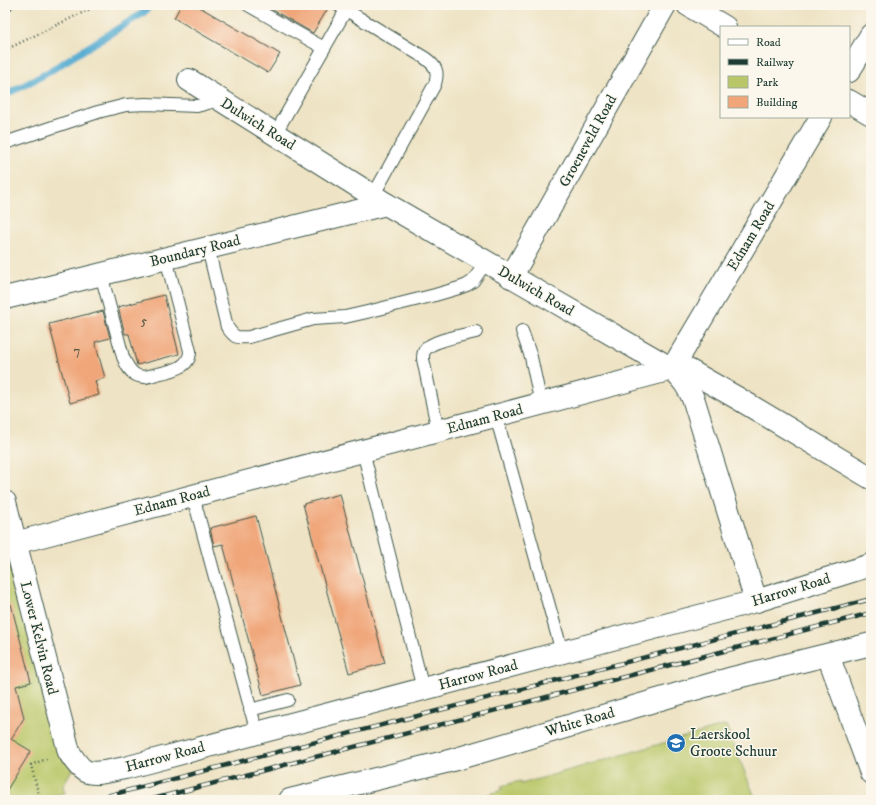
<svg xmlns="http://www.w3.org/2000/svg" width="876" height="805" viewBox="0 0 876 805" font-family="'IM FELL DW Pica',serif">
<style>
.green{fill:#bac769;stroke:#6c824e}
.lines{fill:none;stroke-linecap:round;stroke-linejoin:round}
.stream{stroke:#54acd1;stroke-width:7}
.building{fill:#f0a679}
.lane-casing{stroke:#3e564a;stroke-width:14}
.street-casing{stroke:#3e564a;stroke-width:24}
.path{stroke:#3e564a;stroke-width:2.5;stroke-dasharray:1 3;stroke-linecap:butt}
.lane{stroke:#fff;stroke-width:12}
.street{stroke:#fff;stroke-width:22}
.rail-casing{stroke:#1f3d34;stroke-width:4.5}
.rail{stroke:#fbf7ec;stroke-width:3;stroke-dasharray:9;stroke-linecap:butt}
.labels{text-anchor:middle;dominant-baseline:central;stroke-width:3;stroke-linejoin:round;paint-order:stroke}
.number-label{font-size:13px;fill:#535745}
.street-label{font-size:15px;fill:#1f3d34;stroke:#fbf7ec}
.poi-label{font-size:15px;fill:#1f3d34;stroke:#fbf7ec;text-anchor:start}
</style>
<rect width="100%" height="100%" fill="#fbf7ec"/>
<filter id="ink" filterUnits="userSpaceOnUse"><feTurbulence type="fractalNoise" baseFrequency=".025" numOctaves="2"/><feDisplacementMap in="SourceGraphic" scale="8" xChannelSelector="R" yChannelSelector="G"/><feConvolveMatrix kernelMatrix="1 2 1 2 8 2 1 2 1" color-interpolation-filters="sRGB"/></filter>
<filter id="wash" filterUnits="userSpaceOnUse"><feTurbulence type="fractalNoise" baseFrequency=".012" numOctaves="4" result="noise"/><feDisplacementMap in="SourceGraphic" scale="16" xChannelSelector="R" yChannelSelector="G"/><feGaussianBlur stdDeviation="0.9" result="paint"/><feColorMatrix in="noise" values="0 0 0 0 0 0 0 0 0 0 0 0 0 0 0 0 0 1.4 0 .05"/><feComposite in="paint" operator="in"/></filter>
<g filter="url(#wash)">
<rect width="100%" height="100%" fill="#eee3c4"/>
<!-- green -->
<g class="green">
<polygon points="5,502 76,762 63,786 65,793 37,800 5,800"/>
<polygon points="726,725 756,800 484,800 483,796 502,790 501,786 520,781 521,784"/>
</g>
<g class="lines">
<!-- stream -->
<polyline class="stream" points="5,95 42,76 143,13 151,5"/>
</g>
<g id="blocks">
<!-- building -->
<g class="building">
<polygon points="181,5 196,5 280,54 268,73 174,18"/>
<polygon points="264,5 330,5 313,33"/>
<polygon points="164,295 179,354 137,365 129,334 125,334 118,307"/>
<polygon points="103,311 110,338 95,342 105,378 95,381 99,395 70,403 49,324 88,314 88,315"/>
<polygon points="340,494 385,663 349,673 303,504"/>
<polygon points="256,516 300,685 263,695 223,544 214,546 210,528"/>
<polygon points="11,604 31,682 16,686 24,718 11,739 31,751 5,793 5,605"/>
</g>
</g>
</g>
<g filter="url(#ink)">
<use href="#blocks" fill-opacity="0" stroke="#3e564a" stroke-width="1"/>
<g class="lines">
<defs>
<g id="lane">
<polyline points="5,5 6,5"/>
<polyline points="248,5 324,48"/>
<path d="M338,5L425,58C436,66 439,71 435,84L373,196"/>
<polyline points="275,134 346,10"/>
<polyline points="5,143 98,112 126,105 146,104 197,106 208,103 219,99"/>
<path d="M208,248L227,327C235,338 235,338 249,337L313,319L345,317L367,312L435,295L459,288L467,285L473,281L486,262"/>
<path d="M101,274L123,357C126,364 129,371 136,375C143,379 150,376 157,374C171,371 190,368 190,351L166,258"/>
<polyline points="522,331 531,357 541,404"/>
<polyline points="496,416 562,652"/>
<path d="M438,431L423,359C423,356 423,352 425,350C432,340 464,335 476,332"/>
<polyline points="363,451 423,689"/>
<polyline points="193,496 257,733"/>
<polyline points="250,710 288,700"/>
</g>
<g id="street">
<polyline points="688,5 725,27"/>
<polyline points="849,71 871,35"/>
<path d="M189,80L386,204L672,369C682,379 689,387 694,401L756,601"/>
<polyline points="849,101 871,114"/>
<polyline points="511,277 665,5"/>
<polyline points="5,298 386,204"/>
<polyline points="676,363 739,399 871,478"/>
<path d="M5,502L69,752C73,758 78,767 85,771C96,776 113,770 125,768L756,601L871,565"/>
<polyline points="15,543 672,369 821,117"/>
<polyline points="828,655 871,773"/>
<polyline points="290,800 449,761 729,679 871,644"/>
</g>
</defs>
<!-- lane casing -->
<use href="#lane" class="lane-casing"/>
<!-- street casing -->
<use href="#street" class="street-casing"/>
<!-- path -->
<g class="path">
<polyline points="5,50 90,9 95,5"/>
<polyline points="40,800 31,765 49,758"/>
</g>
<!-- lane -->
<use href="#lane" class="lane"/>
<!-- street -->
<use href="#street" class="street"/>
<defs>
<g id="rail">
<polyline points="91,800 871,599"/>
<polyline points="149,800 871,613"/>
</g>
</defs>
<!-- rail casing -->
<use href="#rail" class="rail-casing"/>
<!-- rail -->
<use href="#rail" class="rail"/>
</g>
</g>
<!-- icons -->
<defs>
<symbol id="school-disc" viewBox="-11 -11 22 22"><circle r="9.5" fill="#1f6fb2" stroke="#fbf7ec"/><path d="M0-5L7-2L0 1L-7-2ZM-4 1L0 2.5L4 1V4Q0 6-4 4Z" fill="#fff"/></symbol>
</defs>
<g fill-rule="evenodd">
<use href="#school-disc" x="665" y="732" width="22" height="22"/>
</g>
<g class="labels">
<!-- number labels -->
<g class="number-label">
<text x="144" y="321">5</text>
<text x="77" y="351">7</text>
</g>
<!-- street labels -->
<g class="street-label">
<text transform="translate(258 124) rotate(32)">Dulwich Road</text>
<text transform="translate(588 141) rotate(-61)">Groeneveld Road</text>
<text transform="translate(751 236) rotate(-59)">Ednam Road</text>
<text transform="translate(195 251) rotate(-14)">Boundary Road</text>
<text transform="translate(536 291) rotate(30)">Dulwich Road</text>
<text transform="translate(485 419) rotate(-15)">Ednam Road</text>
<text transform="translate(172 501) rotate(-15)">Ednam Road</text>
<text transform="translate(791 590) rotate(-17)">Harrow Road</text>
<text transform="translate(39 638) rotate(76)">Lower Kelvin Road</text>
<text transform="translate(478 675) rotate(-15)">Harrow Road</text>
<text transform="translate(580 722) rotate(-16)">White Road</text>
<text transform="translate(165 757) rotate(-15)">Harrow Road</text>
</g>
<!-- poi labels -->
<g class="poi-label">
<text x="690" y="734">Laerskool<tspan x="690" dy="17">Groote Schuur</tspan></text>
</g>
</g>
<!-- margin -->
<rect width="876" height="805" fill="none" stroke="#fbf7ec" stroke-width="20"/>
<!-- legend -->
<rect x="720" y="26" width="130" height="92" fill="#fbf7ec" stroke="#a3ada2"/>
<rect x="728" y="39" width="20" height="6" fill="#ffffff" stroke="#a3ada2"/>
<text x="756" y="46" font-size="12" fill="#1f3d34">Road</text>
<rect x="728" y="59" width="20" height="6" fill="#1f3d34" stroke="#a3ada2"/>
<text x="756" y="66" font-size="12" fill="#1f3d34">Railway</text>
<rect x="728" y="76" width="20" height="12" fill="#bac769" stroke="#a3ada2"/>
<text x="756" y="86" font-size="12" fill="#1f3d34">Park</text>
<rect x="728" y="96" width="20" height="12" fill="#f0a679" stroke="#a3ada2"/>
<text x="756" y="106" font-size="12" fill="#1f3d34">Building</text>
</svg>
